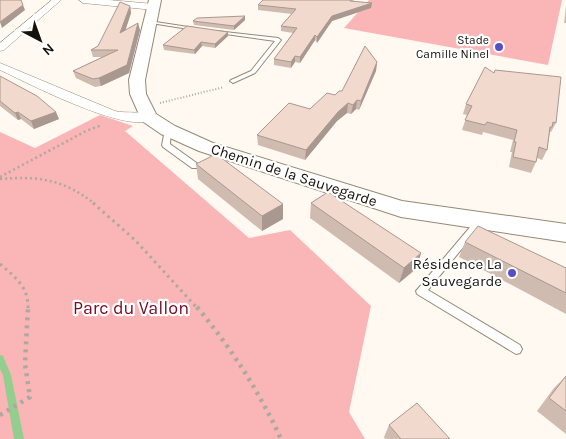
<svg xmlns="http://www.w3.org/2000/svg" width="566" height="439" viewBox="0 0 566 439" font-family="Karla,sans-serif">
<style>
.green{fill:#fab5b7}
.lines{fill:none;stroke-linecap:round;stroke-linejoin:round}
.stream{fill:#93ce8f;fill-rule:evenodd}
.lane-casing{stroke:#958975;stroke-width:2}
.street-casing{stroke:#958975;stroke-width:1}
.secondary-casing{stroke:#958975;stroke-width:2}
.path-far3{stroke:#ada8a0;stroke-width:2;stroke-dasharray:1 2;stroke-linecap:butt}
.path-far2{stroke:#ada8a0;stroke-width:2.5;stroke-dasharray:2 3;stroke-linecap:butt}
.path-far1{stroke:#ada8a0;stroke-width:3;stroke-dasharray:2.5 4;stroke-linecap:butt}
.path{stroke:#ada8a0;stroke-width:4.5;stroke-dasharray:3 5;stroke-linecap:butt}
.lane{fill:#fff;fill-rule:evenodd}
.street{fill:#fff;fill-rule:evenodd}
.secondary{fill:#fff;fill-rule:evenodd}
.wall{fill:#cfbbb0}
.shaded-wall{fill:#a99890}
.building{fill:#f1d9cd;stroke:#a99890}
.poi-dot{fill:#584fc7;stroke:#fff;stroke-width:2}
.labels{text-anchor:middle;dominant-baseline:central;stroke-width:4.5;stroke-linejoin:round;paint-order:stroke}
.far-poi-label{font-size:12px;fill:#16110a;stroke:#fff;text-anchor:end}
.street-label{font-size:15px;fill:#16110a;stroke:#fff}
.poi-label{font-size:15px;fill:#16110a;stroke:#fff;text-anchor:end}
.near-park-label{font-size:18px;fill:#760b24;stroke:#fff}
</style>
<rect width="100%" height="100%" fill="#fff9f1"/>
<!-- green -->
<g class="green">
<polygon points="369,0 562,0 548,65 344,28"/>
<polygon points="100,115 133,126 125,131 249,238 290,230 371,306 349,412 365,439 0,439 0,132 35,148"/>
</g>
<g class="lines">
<!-- stream -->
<polygon class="stream" points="0,355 3,356 11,375 24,439 14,439 3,375 0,369"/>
<defs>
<g id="lane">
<polygon points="149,21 195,28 197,29 195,30 151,23 149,23"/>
<polygon points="216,31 278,38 281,40 255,73 233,83 230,81 231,80 251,71 275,41 218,33 216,33"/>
<polygon points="168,128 171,130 170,144 198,164 199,166 198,168 192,168 163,147 162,145 165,130"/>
<polygon points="480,218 483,219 484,221 483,223 428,290 520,345 522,349 520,353 516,354 417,294 416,291 477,219"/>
</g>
<g id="street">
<polygon points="52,0 61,0 4,50 0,51 0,43"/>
<polygon points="79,0 109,0 154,4 158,7 154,10 83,3"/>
<path d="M0,63L115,111C125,114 149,110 155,117C136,140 24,81 0,70Z"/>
</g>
<polygon id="secondary" points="149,0 161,0 145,80 146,94 156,114 175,126 213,143 402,201 566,224 566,242 401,217 199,151 161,134 142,121 130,94 129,80"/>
</defs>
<!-- lane casing -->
<use href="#lane" class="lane-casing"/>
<!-- street casing -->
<use href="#street" class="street-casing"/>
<!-- secondary casing -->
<use href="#secondary" class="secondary-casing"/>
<!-- path-far3 -->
<polyline class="path-far3" points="160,103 224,87"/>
<!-- path-far2 -->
<g class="path-far2">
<polyline points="0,177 86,131 102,125"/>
<path d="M0,179C39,176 63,179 95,204"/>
</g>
<!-- path-far1 -->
<g class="path-far1">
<polyline points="93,203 135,240 198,309"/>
<path d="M0,264C15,277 29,287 28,309"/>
</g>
<!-- path -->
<g class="path">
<path d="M197,307C231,348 259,391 281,439"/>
<polyline points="0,415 30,397 25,364 28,307"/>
</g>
<!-- lane -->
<use href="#lane" class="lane"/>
<!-- street -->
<use href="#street" class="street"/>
<!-- secondary -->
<use href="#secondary" class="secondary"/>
</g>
<!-- wall -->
<g class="wall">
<polygon points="263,0 354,0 353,1 371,8 332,21 317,43 315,40 300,63 295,62 291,68 274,65 274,59 293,33 281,31 281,26 292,14 258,10 258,5"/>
<polygon points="130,6 131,13 125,30 140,30 129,73 101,86 95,87 76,78 73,71 102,57 93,57 91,50 98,46"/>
<polygon points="566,6 566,23 564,23"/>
<polygon points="245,20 234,30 194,25 193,21"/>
<polygon points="228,36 215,48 202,46 195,54 164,50 163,45"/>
<polygon points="377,62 376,71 359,110 356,109 351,114 347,113 337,121 305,160 258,145 257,135 310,109 335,95 342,91"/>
<polygon points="0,76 59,119 34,129 21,119 18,120 0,106"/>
<polygon points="466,104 556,123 551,132 550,132 547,150 542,160 537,158 536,162 531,173 509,167 512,152 510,152 513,140 483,132 482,135 462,130 467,115 463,114"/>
<polygon points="196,164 283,219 262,231 198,179"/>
<polygon points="311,203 421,253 417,268 399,283 310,218"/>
<polygon points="465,242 566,268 566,314 459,257"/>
<polygon points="566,376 566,434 537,411 554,388"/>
<polygon points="389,425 450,439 385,439 384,437"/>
</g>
<!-- shaded-wall -->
<g class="shaded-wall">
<polygon points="372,3 371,8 332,21 317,43 317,37 332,16"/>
<polygon points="23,5 25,10 2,28 0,22"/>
<polygon points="130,6 131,13 122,41 120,33"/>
<polygon points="245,16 245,20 234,30 234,26"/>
<polygon points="138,23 140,30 129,73 101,86 99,78"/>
<polygon points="228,32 228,36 215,48 215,44"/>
<polygon points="315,35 315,40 300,63 300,57"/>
<polygon points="201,42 202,46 195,54 194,50"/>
<polygon points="295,56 295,62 291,68 291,62"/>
<polygon points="377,62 376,71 359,110 361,101"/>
<polygon points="357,100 356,109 351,114 353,105"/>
<polygon points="348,103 347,113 337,121 305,160 306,150 338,112"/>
<polygon points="18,112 21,119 18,120 15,113"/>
<polygon points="56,112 59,119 34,129 31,121"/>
<polygon points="283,204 283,219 262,231 262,216"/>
<polygon points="421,253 417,268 399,283 404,268"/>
</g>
<!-- building -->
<g class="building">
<polygon points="0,0 21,0 23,5 0,22"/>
<polygon points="263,0 350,0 350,1 372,3 332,16 317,37 315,35 300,57 295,56 291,62 274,59 297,28 281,26 296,9 258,5"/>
<polygon points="120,2 130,6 120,33 138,23 127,65 99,78 93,79 73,71 118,50 91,50 98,46"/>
<polygon points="245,16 234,26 193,21 197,18"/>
<polygon points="187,26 228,32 215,44 201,42 194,50 163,45"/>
<polygon points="365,46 377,62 361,101 357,100 353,105 348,103 338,112 306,150 257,135 289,103 310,109 327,93 335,95 339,91 342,91"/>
<polygon points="485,67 494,73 495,70 561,77 556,123 553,122 552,127 550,127 547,150 539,147 536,162 513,157 516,142 514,142 517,130 487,122 485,125 465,120 472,106 466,104"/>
<polygon points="0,76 37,96 56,112 31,121 18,112 15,113 0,101"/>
<polygon points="216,154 283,204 262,216 196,164"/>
<polygon points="328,192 421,253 404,268 311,203"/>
<polygon points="478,226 566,268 566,293 465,242"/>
<polygon points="566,376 566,411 549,398"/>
<polygon points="417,403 450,439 401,439 389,425"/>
</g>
<!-- markers -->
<g class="poi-dot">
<circle cx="499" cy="47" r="5"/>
<circle cx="512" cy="273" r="5"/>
</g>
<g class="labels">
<!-- far-poi labels -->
<g class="far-poi-label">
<text x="489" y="40">Stade<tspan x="489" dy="14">Camille Ninel</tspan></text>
</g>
<!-- street labels -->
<g class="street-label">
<text transform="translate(294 175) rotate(18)">Chemin de la Sauvegarde</text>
</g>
<!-- poi labels -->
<g class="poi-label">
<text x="502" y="264">Résidence La<tspan x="502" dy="17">Sauvegarde</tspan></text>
</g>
<!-- near-park labels -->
<g class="near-park-label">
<text x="131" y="308">Parc du Vallon</text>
</g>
</g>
<!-- north arrow -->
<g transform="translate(40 40) rotate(139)" stroke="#ffffff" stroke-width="4" paint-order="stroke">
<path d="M0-4L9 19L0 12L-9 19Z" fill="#16110a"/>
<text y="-8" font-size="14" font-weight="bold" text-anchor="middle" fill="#16110a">N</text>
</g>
</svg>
